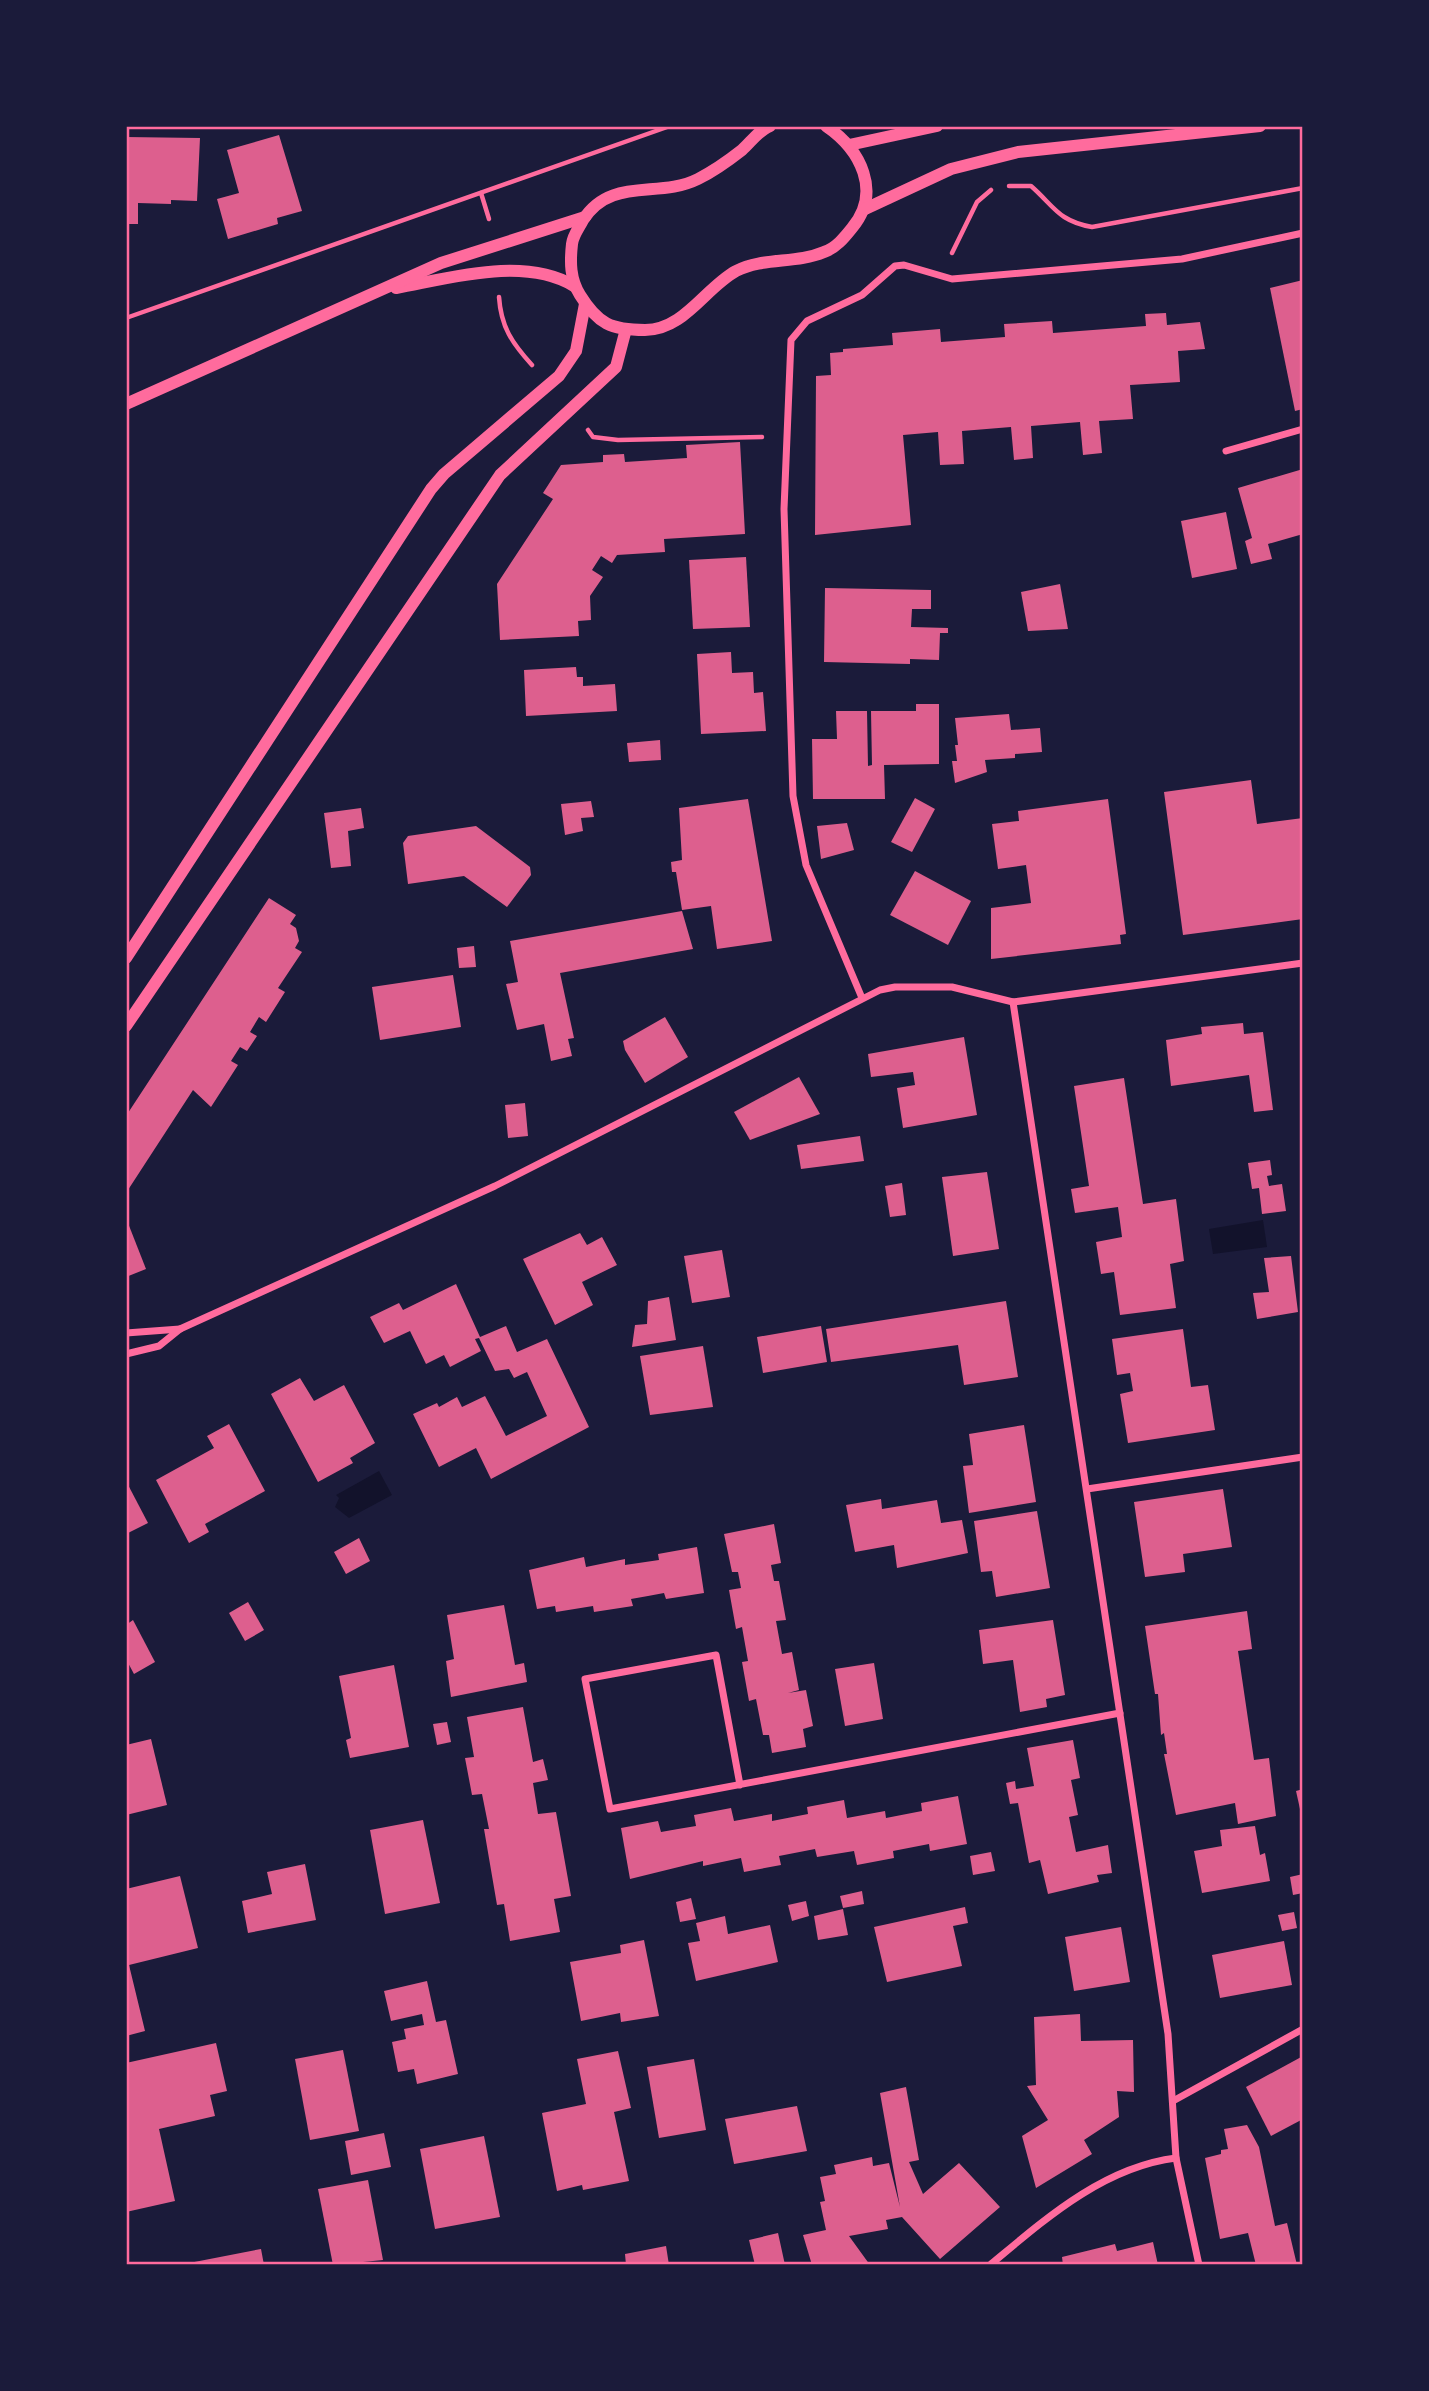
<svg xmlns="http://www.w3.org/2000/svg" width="1429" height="2391" viewBox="0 0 1429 2391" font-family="Manrope,sans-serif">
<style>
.water{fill:#12122b}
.building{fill:#dd5f8e}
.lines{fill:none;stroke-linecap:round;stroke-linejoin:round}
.path{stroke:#ff6b9d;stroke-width:4.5}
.minor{stroke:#ff6b9d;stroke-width:7}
.tertiary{stroke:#ff6b9d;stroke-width:12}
.neatline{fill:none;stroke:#ff6b9d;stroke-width:2.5}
</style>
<rect width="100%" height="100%" fill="#1b1b3a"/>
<!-- water -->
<g class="water">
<polygon points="1263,1220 1267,1247 1213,1254 1209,1229"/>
<polygon points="379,1471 392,1495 349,1518 335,1507 339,1498 336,1495"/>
</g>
<!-- building -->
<g class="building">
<polygon points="279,135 302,211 277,218 278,224 228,239 217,199 239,193 227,150"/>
<polygon points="126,137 200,138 197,201 171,200 171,204 138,203 138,224 126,224"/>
<polygon points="1303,280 1303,409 1295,411 1270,288"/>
<polygon points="1166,313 1167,325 1200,322 1205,349 1178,351 1180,382 1130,385 1133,419 1099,421 1102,453 1083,455 1080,422 1031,426 1033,458 1014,460 1011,427 962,431 964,464 940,465 938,432 903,435 911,525 815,535 816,376 831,375 830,353 843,352 843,349 893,345 892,333 940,329 941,342 1005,337 1004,324 1052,321 1053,333 1146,326 1145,314"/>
<polygon points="740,442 745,534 664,539 665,552 617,555 612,563 601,556 592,570 603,577 590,596 591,620 578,621 579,636 500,640 497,584 553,499 543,493 561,465 603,462 603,455 624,454 625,462 687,458 686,445"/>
<polygon points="1303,469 1303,534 1268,544 1272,559 1251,564 1245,541 1252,538 1238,488"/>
<polygon points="1226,512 1237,569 1192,578 1181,521"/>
<polygon points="746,557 750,627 693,629 689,560"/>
<polygon points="1060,584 1068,629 1028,631 1021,592"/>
<polygon points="825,588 931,590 931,609 912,609 911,627 948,628 948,633 940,633 939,660 910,659 910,664 824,662"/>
<polygon points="731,652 732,673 753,672 754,693 763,692 766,731 701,734 697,654"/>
<polygon points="576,667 577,677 583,677 583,686 615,684 617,711 526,716 524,670"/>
<polygon points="916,704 939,704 939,764 884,765 885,799 813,799 812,739 837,739 836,711 867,711 868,766 872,765 871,711 916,711"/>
<polygon points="1009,714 1011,730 1040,728 1042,752 1015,754 1015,758 985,760 987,772 955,783 952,761 957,761 955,745 958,745 955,718"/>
<polygon points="660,740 661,760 629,762 627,743"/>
<polygon points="1251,780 1257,824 1303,818 1303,919 1183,935 1164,792"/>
<polygon points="915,798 935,809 912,852 891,842"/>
<polygon points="748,799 772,941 717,949 711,906 682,910 676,872 672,872 671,862 682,860 679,808"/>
<polygon points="1108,799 1126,934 1120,935 1121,944 991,959 991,908 1031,903 1026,865 998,869 992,824 1019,821 1018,811"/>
<polygon points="591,801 594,817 581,818 583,831 565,835 561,804"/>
<polygon points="361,808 364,828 348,831 351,866 331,868 324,813"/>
<polygon points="847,823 854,850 821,859 817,826"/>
<polygon points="476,826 530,867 531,875 507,907 464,876 408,884 403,843 408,836"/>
<polygon points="915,871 971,901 948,945 890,915"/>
<polygon points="269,898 296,915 290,924 296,928 299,941 295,948 302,952 278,988 285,992 266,1022 259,1017 250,1032 257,1036 247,1051 240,1047 231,1061 238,1065 211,1107 193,1090 126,1193 126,1116"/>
<polygon points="682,911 693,949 560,973 574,1038 568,1039 572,1056 551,1061 544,1024 517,1030 506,984 518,982 510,941"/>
<polygon points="474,946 476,967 459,968 457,948"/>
<polygon points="453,975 461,1027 380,1040 372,987"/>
<polygon points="665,1017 688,1057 645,1083 625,1050 623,1041"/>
<polygon points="1243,1023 1244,1034 1263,1032 1273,1110 1254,1112 1249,1075 1171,1086 1166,1040 1202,1034 1201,1027"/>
<polygon points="964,1037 977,1115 903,1128 897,1088 915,1085 913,1072 871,1077 868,1054"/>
<polygon points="799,1077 820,1114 750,1140 734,1112"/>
<polygon points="1124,1078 1143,1204 1176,1199 1184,1261 1170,1264 1176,1308 1120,1315 1114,1272 1101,1274 1096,1242 1122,1237 1118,1207 1075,1213 1071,1189 1089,1186 1074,1086"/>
<polygon points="525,1103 528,1136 508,1138 505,1105"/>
<polygon points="860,1136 864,1161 801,1169 797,1145"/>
<polygon points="1270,1160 1272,1175 1267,1176 1269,1186 1282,1184 1286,1211 1262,1214 1259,1188 1252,1189 1248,1163"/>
<polygon points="987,1172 999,1249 953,1256 942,1177"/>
<polygon points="902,1183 906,1215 890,1217 885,1186"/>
<polygon points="126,1218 146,1269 126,1277"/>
<polygon points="580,1233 587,1245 602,1237 617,1265 582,1282 593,1305 555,1325 523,1259"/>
<polygon points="722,1250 730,1297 692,1303 684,1256"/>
<polygon points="1291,1256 1298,1312 1257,1319 1253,1293 1269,1292 1264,1258"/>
<polygon points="456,1284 480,1337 506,1326 517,1352 547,1339 589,1427 491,1479 476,1448 439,1467 413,1414 437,1403 439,1407 457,1397 462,1407 485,1396 506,1436 547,1416 527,1372 514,1378 509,1369 495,1371 479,1338 475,1339 481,1351 450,1367 444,1355 426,1364 410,1331 384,1343 370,1317 399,1303 403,1310"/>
<polygon points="669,1297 676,1340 632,1347 635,1325 647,1324 648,1301"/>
<polygon points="1006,1301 1018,1377 964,1385 958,1345 831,1362 826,1329"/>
<polygon points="821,1326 827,1362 763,1373 757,1337"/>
<polygon points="1183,1329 1191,1387 1208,1385 1215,1430 1128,1443 1120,1394 1133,1391 1130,1373 1117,1375 1112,1339"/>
<polygon points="703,1346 713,1407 650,1415 640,1356"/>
<polygon points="300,1378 314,1401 344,1385 375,1443 350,1458 353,1463 318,1482 271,1394"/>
<polygon points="229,1424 265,1491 205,1524 209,1532 189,1543 156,1480 214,1448 207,1436"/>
<polygon points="1024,1425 1036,1502 969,1513 963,1466 973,1465 969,1434"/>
<polygon points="126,1481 148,1523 126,1534"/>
<polygon points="1223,1489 1232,1547 1183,1554 1185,1572 1145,1577 1134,1502"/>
<polygon points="881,1499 882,1509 937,1500 941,1523 962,1520 968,1553 897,1568 894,1545 855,1552 846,1505"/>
<polygon points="1037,1511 1050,1588 996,1597 992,1571 981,1572 974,1521"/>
<polygon points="774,1524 781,1563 771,1565 774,1581 779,1581 786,1620 776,1621 782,1654 792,1652 799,1690 788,1693 806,1690 813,1726 803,1729 806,1747 772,1753 769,1735 763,1735 756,1699 749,1701 742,1662 748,1661 742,1627 736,1629 729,1590 741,1588 738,1572 732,1572 724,1534"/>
<polygon points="359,1538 370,1561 346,1574 334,1552"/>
<polygon points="697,1547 704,1593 666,1599 664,1593 648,1596 631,1599 633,1606 594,1612 593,1606 556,1612 555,1606 537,1609 529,1570 584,1557 586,1567 625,1559 625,1565 659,1560 658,1554"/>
<polygon points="248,1602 264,1630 245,1641 229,1613"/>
<polygon points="504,1605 515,1665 524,1663 527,1682 451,1697 446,1661 454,1659 447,1615"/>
<polygon points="1247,1611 1252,1649 1238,1651 1254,1760 1269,1758 1276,1816 1238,1824 1235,1803 1176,1815 1164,1754 1167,1754 1164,1733 1161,1735 1158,1694 1155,1694 1145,1626"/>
<polygon points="133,1620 155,1662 134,1674 126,1659 126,1625"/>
<polygon points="1053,1620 1065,1695 1046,1699 1047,1707 1020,1712 1013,1660 983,1664 979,1630"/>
<polygon points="874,1663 883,1719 845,1726 835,1669"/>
<polygon points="394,1665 409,1747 350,1758 346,1740 351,1738 339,1676"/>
<polygon points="523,1707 533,1762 543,1759 548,1780 533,1783 538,1814 556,1812 571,1896 554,1899 560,1932 510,1941 504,1904 497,1905 484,1829 489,1829 482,1794 472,1795 465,1758 474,1757 467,1717"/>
<polygon points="447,1722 451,1742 437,1745 433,1724"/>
<polygon points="151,1739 167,1805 126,1815 126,1745"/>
<polygon points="1073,1740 1080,1778 1071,1780 1078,1815 1069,1817 1076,1852 1108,1845 1112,1873 1097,1875 1099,1882 1048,1894 1040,1860 1029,1863 1018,1803 1010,1804 1006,1783 1015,1781 1016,1789 1034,1786 1027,1748"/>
<polygon points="1303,1789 1303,1818 1302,1818 1296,1791"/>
<polygon points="958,1796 967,1844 930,1851 929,1844 893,1851 894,1858 857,1865 854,1851 817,1857 815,1849 779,1856 781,1865 744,1872 741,1858 703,1866 703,1861 630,1879 621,1828 658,1821 661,1832 678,1829 696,1826 694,1815 731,1808 734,1821 772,1814 772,1821 808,1814 807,1807 844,1800 847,1818 885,1811 886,1818 922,1811 921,1803"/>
<polygon points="423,1820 440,1903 385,1914 370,1830"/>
<polygon points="1255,1826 1260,1855 1265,1853 1270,1881 1202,1893 1194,1851 1222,1846 1220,1830"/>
<polygon points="991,1852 995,1871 973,1875 970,1856"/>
<polygon points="305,1864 316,1920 248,1933 242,1901 272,1894 267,1872"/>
<polygon points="1303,1874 1303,1893 1293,1895 1290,1877"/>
<polygon points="180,1876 198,1948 129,1965 145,2031 126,2036 126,1889"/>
<polygon points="862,1891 864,1904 843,1908 840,1896"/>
<polygon points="691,1898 696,1919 680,1922 676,1902"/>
<polygon points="806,1901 809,1916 792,1921 788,1905"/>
<polygon points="965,1907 968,1923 953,1926 962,1966 887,1982 874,1927"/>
<polygon points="843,1909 848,1935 818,1940 814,1916"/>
<polygon points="1294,1912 1297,1928 1282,1931 1278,1915"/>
<polygon points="725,1916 728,1934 770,1925 778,1962 696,1981 688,1943 700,1941 696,1923"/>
<polygon points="1121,1927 1130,1982 1074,1991 1065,1937"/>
<polygon points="644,1940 659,2016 621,2022 620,2013 581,2021 570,1962 621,1953 620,1945"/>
<polygon points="1284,1941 1292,1985 1220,1998 1212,1955"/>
<polygon points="427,1981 436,2022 446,2020 458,2074 417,2084 414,2069 398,2072 392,2042 406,2039 404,2029 424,2025 422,2014 391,2021 384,1991"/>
<polygon points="1080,2014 1081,2041 1133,2040 1134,2092 1117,2091 1119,2117 1084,2140 1092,2154 1036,2188 1022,2136 1048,2120 1027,2086 1036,2085 1034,2017"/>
<polygon points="216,2043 227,2091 210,2095 215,2116 159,2129 175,2201 126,2212 126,2063"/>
<polygon points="343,2050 359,2131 310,2140 295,2059"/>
<polygon points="618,2051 631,2108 614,2112 629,2181 583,2190 582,2185 557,2191 542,2113 586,2104 577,2059"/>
<polygon points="1303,2056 1303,2119 1271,2136 1246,2087"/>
<polygon points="694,2059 706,2130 659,2138 647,2067"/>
<polygon points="906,2087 919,2160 909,2162 923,2194 959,2163 1000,2207 940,2259 902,2217 886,2220 888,2229 849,2236 870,2265 812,2265 803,2235 826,2230 820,2202 825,2201 820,2177 836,2174 834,2165 872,2157 873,2166 889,2163 900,2207 880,2093"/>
<polygon points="797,2106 807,2151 734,2164 725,2119"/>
<polygon points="1247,2125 1259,2147 1275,2226 1287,2223 1297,2265 1256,2265 1248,2233 1220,2239 1205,2158 1221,2154 1221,2150 1228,2149 1224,2129"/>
<polygon points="384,2133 391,2167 351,2175 345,2141"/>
<polygon points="484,2136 500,2217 435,2229 420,2149"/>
<polygon points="368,2180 383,2260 333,2265 318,2189"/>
<polygon points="778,2233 785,2265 755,2265 749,2240"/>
<polygon points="1153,2242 1158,2265 1063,2265 1062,2257 1115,2244 1117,2251"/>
<polygon points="666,2246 669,2265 626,2265 625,2254"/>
<polygon points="261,2249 264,2265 184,2265 184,2264"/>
</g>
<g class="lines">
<!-- path -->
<g class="path">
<path d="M1009,186H1031C1054,206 1058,221 1092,227L1303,188"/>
<polyline points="481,193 489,219"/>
<polyline points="952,253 977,202 991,190"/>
<path d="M499,297C501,327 512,343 532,365"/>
<polyline points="126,318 670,126"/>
<polyline points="588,430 593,437 618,440 762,437"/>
</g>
<!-- minor -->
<g class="minor">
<polyline points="1226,451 1303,429"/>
<polyline points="862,998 806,865 793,796 784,509 791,340 807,321 862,295 895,266 904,265 952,279 1182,259 1303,233"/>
<polyline points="1013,1002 1168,2034 1176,2158 1199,2265"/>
<polyline points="126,1333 180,1329"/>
<polyline points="126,1354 159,1346 180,1329 495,1186 880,990 895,987 952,987 1013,1002 1303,963"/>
<polyline points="1087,1489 1303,1457"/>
<polyline points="740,1785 716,1655 585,1679 610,1809 1120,1713"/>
<polyline points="1173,2101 1303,2029"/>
<path d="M990,2265C1044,2220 1103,2167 1176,2158"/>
</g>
<!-- tertiary -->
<g class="tertiary">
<path d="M770,126C759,130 751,142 742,150C728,161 714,171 698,179C658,199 611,176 583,220C579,228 573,235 572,244C570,262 570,279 580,295C598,324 611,330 645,330C684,330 705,288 736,271C763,257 796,264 824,252C836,248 844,238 852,228C882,192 861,150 826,126"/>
<polyline points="849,145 937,126"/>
<polyline points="865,209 951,169 1018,152 1260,126"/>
<path d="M396,288C451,278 524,256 574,286"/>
<polyline points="126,404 441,263 585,217"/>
<polyline points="126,958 431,489 444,474 559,376 576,351 585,304"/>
<polyline points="126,1026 500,475 616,367 626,329"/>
</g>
</g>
<!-- border -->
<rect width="1429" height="2391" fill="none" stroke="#1b1b3a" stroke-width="256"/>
<rect x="128" y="128" width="1173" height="2135" class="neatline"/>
</svg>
